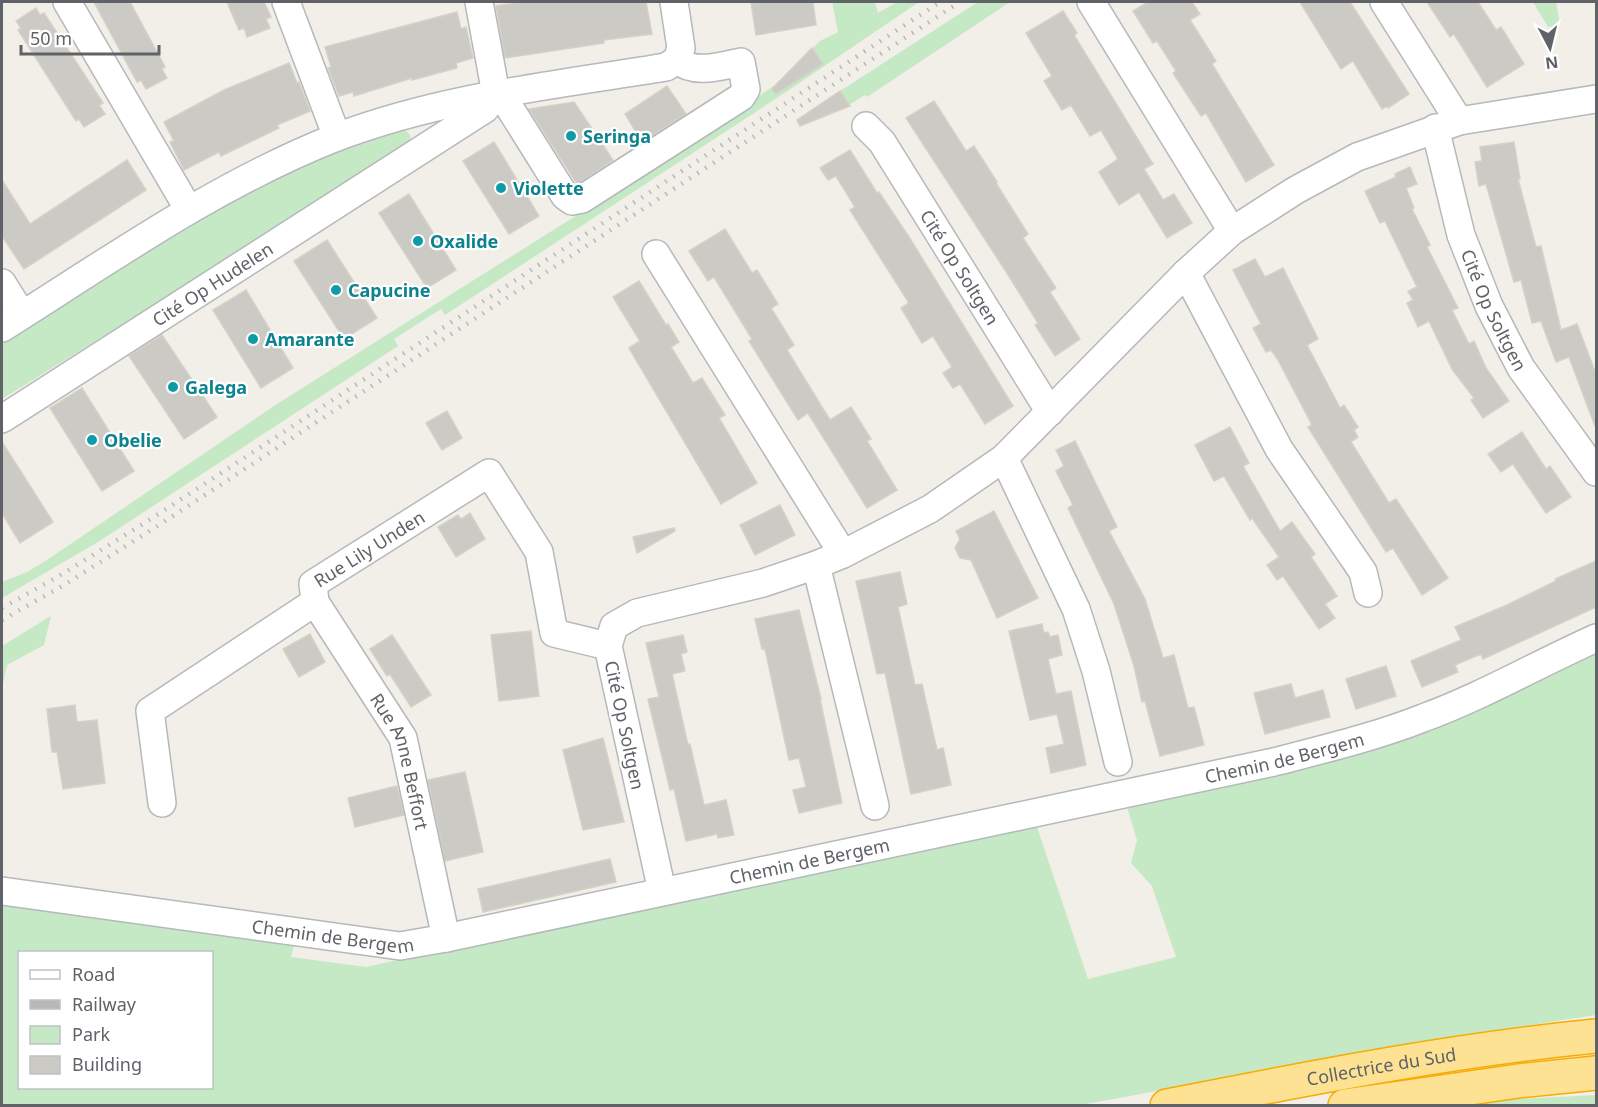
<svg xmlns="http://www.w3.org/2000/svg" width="1598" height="1107" viewBox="0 0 1598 1107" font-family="'Noto Sans',sans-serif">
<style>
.green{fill:#c5e8c5;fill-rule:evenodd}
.building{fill:#cccac5;stroke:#d6d1c6;stroke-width:1.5}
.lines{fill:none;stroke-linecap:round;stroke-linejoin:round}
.minor-casing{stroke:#b5b8bc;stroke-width:30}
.highway-casing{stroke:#f9ab00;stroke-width:36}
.minor{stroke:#fff;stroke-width:27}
.highway{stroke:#fde293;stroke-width:33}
.rail{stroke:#b6b7b8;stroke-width:4.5;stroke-dasharray:1.5 8;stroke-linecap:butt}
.culture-dot{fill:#0f9aa8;stroke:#fff;stroke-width:2}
.labels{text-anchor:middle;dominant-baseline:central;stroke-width:4.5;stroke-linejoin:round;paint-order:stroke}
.culture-label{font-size:18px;font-weight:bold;fill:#0d838f;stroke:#fff;text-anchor:start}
.street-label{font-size:18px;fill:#5f6368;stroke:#fff}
</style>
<rect width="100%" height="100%" fill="#f1efe8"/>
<!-- green -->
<g class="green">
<polygon points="832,2 875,2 878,13 897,2 919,2 783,94 445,315 441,309 394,339 398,346 98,542 2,598 2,582 27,572 47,560 277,404 709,132 776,84 820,41 838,32"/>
<polygon points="978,2 1010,2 867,97 865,95 849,105 840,91"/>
<polygon points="1533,2 1556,2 1560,25 1548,27"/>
<path d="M406,131L410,135L411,140L223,262L2,399V343C101,281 198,212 306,165C338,151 372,137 406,131Z"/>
<polygon points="51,616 44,645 7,665 2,688 2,646"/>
<path d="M1596,638V1015L1421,1042L1081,1105H2V898L295,941L291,957L366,967L1274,762ZM1127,807L1137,840L1131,863L1152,886L1176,957L1088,979L1037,827ZM20,952H212V1088H20Z"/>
<polygon points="1596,1095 1596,1105 1462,1106 1502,1100"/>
</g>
<!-- building -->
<g class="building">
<polygon points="94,2 130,2 165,67 162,69 167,78 146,89 141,80 137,82"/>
<polygon points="227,2 264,2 271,17 266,19 270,28 247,37 244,28 239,30"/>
<polygon points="522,2 646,2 652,34 604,40 604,43 505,58 496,6"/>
<polygon points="751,2 813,2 816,25 756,35"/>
<polygon points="1148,2 1192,2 1200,14 1190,20 1216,61 1212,64 1274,165 1246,182 1206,113 1201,116 1173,73 1176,71 1157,41 1153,43 1133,11"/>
<polygon points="1300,2 1350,2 1409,94 1388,108 1387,106 1382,109 1353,61 1341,69"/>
<polygon points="1427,2 1478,2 1496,30 1501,27 1524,64 1487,87 1454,34 1450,37"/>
<polygon points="36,8 40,15 44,13 103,103 99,105 105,114 84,127 79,119 76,121 18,30 21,28 16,21"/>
<polygon points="1063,11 1077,33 1074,35 1153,164 1144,169 1163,200 1174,194 1192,223 1167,238 1139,192 1119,205 1099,172 1118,159 1101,130 1090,136 1071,105 1062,110 1044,81 1052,76 1026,33"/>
<polygon points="457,12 461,29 466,27 473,58 456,63 457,68 412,80 412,78 354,96 353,92 339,96 328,68 331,67 325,47"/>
<polygon points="812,48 823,64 776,94 772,89"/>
<polygon points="289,63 297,83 299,82 310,111 277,125 279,128 221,156 219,152 184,170 170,142 174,141 164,122 224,90"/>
<polygon points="667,86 686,114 642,142 625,114"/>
<polygon points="840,91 850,106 800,126 797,120"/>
<polygon points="934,101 966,151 974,146 997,182 996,183 1028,234 1023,238 1056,288 1050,292 1080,339 1055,356 1035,325 1038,323 1005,270 906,118"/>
<polygon points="574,102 613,160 577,184 529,109"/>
<polygon points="494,142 539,216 509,234 463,161"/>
<polygon points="1514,142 1520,179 1518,179 1536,247 1541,246 1561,330 1577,324 1596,374 1596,426 1595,426 1569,357 1556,362 1541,321 1532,323 1521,280 1514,282 1486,184 1479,186 1475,162 1482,161 1480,147"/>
<polygon points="850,150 877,193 879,192 909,237 1013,406 985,424 960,384 953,388 943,373 952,367 933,336 922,343 901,308 909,303 850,210 855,207 836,176 828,180 820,168"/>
<polygon points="127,160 146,190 24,269 2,236 2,180 30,224"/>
<polygon points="1410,167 1417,184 1406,188 1414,208 1412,209 1430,245 1427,247 1458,308 1452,310 1469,344 1474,341 1486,368 1509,401 1483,418 1471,400 1474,398 1452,369 1429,321 1418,327 1407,303 1413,300 1408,291 1417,287 1385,221 1380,223 1365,191 1396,177 1395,174"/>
<polygon points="409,194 456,270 427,288 379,213"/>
<polygon points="725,229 752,273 757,270 778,304 771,308 794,345 787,350 830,420 851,407 871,439 867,441 897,490 867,508 808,413 798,420 749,341 752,339 714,277 708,281 689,251"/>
<polygon points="327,240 377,318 344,339 294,261"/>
<polygon points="1255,259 1265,277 1283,268 1318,339 1307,345 1340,408 1344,405 1358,427 1354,430 1358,437 1351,442 1389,503 1396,499 1448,578 1422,595 1393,548 1386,552 1308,427 1312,425 1278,360 1271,350 1266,352 1253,328 1261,324 1233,270"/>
<polygon points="639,281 666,325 668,324 679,342 671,347 693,383 702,378 725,415 719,418 757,483 721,504 629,348 640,341 613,297"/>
<polygon points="246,290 293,368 261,388 213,310"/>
<polygon points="162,335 217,417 184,439 129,356"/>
<polygon points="82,388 134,471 102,491 50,408"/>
<polygon points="447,411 462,438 442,450 426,423"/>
<polygon points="1230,427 1249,463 1243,466 1280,531 1292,522 1315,554 1311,557 1337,596 1325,604 1335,618 1319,629 1283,576 1277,580 1267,565 1279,557 1252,518 1250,520 1224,476 1214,481 1195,445"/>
<polygon points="1522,432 1546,469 1550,466 1571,497 1546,513 1513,464 1501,472 1488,454"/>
<polygon points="1075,441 1117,527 1109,531 1145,599 1163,658 1174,655 1188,708 1194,707 1204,745 1160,756 1145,701 1142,702 1134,666 1114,604 1068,508 1073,505 1056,471 1064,466 1056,450"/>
<polygon points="2,442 53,522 20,543 2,513"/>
<polygon points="780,505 795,535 755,555 740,525"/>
<polygon points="994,511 1038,598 997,618 971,560 960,558 955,548 960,539 956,531"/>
<polygon points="470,513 485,539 456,557 438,527 458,515 461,519"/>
<polygon points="674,528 675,531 637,553 633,537"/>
<polygon points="1596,561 1596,607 1483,659 1481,654 1455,665 1458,672 1422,687 1411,661 1461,640 1455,627 1507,605 1556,581 1555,579"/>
<polygon points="900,572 907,604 898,607 915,685 922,684 937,750 943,748 951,785 911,794 885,673 877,674 856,581"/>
<polygon points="799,610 821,699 820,699 842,803 799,813 793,790 806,787 799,758 789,760 765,649 762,649 755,619"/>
<polygon points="1042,624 1044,633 1048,632 1050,637 1058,635 1062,655 1048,659 1056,694 1071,691 1086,765 1051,773 1046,748 1064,744 1057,714 1030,720 1009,631"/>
<polygon points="531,631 539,696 499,701 491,635"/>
<polygon points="310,634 325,662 299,677 283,649"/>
<polygon points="392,635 431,695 411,707 390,674 387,676 370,649"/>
<polygon points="683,635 687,652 681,654 685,671 672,674 688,745 690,744 704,805 726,800 734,835 718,838 717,834 686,841 674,789 670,790 648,699 659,697 646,643"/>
<polygon points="1386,666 1396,696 1356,709 1346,679"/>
<polygon points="1291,684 1295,698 1323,690 1330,717 1265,734 1254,693"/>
<polygon points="75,705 77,722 97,720 105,783 63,789 57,752 52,752 47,709"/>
<polygon points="603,738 624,822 583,830 563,750"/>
<polygon points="465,772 483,852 445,861 428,780"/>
<polygon points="397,786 404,815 355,827 348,798"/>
<polygon points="610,859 616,882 483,912 478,889"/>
</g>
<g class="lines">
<defs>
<g id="minor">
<polyline points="67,2 189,210"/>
<polyline points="286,2 337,137"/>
<polyline points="1091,2 1232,231"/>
<polyline points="1384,2 1459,121"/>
<path d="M501,94L565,196L572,201L582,199L741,97L746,89L741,62C720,66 695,75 677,60"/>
<path id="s1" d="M866,126L882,142L1050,412"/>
<path id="s2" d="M1435,128L1461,235L1489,306L1521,368L1596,472"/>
<polyline points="656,254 843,554"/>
<polyline points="1186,273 1279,449 1363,572 1368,593"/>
<polyline points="2,283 22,315"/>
<path d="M2,328C110,260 217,184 337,137C442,97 556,85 666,67L677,60L681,48L674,2"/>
<path id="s3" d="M2,419L485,109L496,94L479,2"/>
<polyline points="1004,458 1076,609 1096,671 1118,762"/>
<polyline points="816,565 875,806"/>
<path id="s4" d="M315,602L403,738L446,938"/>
<path id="s5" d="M162,803L150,711L315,602L313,584L489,473L539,552L554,633L608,646"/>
<path id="s6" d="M2,891L400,946L446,938L1274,762C1324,749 1375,737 1423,718C1483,696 1538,664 1596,638"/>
<polyline points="662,891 608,646 614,626 637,613 763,583 816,565 843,554 930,509 1004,458 1186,273 1232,231 1296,190 1357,157 1459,121 1596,99"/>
</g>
<g id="highway">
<path id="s7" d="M1167,1106C1310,1078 1452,1050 1596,1036"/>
<polyline points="1345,1106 1518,1081 1596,1073"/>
</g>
</defs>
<!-- minor casing -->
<use href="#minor" class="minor-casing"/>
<!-- highway casing -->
<use href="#highway" class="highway-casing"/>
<!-- minor -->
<use href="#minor" class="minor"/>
<!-- highway -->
<use href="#highway" class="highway"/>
<!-- rail -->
<g class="rail">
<polyline points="2,608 59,576 154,517 940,2"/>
<polyline points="2,620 64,585 159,525 960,2"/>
</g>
</g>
<!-- markers -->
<g class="culture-dot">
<circle cx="571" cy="136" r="6"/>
<circle cx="501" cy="188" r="6"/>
<circle cx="418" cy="241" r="6"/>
<circle cx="336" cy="290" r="6"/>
<circle cx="253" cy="339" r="6"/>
<circle cx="173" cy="387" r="6"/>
<circle cx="92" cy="440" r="6"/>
</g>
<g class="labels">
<!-- culture labels -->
<g class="culture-label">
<text x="583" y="136">Seringa</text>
<text x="513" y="188">Violette</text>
<text x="430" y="241">Oxalide</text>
<text x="348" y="290">Capucine</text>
<text x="265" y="339">Amarante</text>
<text x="185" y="387">Galega</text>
<text x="104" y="440">Obelie</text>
</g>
<!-- street labels -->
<g class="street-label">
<text stroke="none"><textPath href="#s1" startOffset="170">Cité Op Soltgen</textPath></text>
<text stroke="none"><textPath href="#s3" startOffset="250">Cité Op Hudelen</textPath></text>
<text stroke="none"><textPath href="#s2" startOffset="192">Cité Op Soltgen</textPath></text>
<text stroke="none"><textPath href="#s5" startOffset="375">Rue Lily Unden</textPath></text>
<text transform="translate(625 725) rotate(78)">Cité Op Soltgen</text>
<text stroke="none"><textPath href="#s6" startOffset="1306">Chemin de Bergem</textPath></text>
<text stroke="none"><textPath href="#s4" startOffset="183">Rue Anne Beffort</textPath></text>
<text stroke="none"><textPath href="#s6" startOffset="820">Chemin de Bergem</textPath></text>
<text stroke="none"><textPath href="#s6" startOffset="334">Chemin de Bergem</textPath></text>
<text stroke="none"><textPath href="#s7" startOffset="218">Collectrice du Sud</textPath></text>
</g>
</g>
<!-- border -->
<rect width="1598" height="1107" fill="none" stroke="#5f6368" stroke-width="6"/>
<!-- legend -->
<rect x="18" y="951" width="195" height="138" fill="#ffffff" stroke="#bfc1c3" stroke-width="1.5"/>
<rect x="30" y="970" width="30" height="9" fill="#ffffff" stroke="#bfc1c3" stroke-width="1.5"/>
<text x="72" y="981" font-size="18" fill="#5f6368">Road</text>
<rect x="30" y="1000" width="30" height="9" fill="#b6b7b8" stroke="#bfc1c3" stroke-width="1.5"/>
<text x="72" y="1011" font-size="18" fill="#5f6368">Railway</text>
<rect x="30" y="1026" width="30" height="18" fill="#c5e8c5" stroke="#bfc1c3" stroke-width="1.5"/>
<text x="72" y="1041" font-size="18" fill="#5f6368">Park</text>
<rect x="30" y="1056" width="30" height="18" fill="#cccac5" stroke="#bfc1c3" stroke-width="1.5"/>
<text x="72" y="1071" font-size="18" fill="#5f6368">Building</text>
<!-- north arrow -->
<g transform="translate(1550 48) rotate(173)" stroke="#ffffff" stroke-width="4.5" paint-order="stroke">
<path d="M0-4.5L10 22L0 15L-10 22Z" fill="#5f6368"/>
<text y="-9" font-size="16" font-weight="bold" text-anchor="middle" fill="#5f6368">N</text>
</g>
<!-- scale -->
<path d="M21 45v9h138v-9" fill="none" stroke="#5f6368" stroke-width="3"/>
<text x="30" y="45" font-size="18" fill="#5f6368" stroke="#ffffff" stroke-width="4.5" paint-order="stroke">50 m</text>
</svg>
